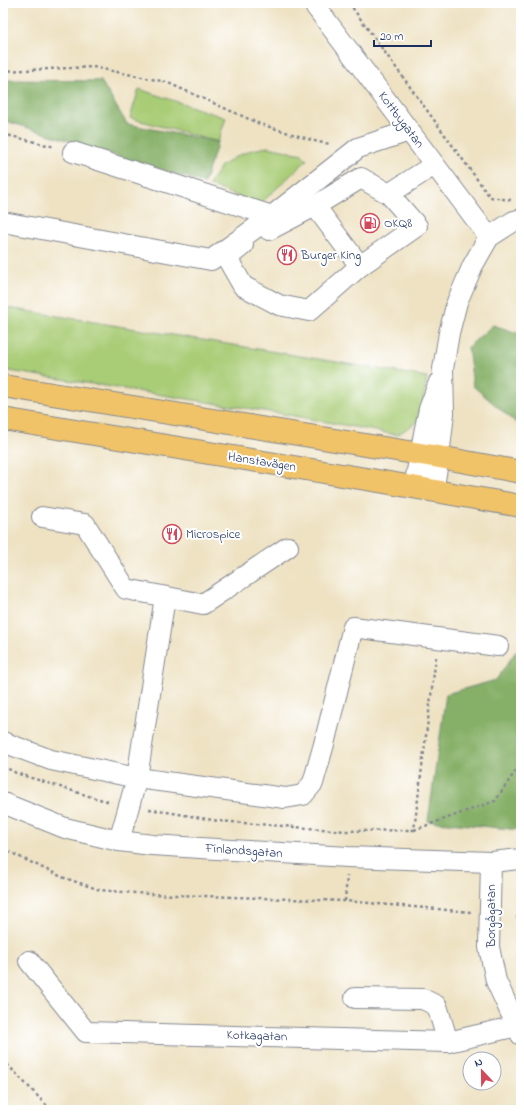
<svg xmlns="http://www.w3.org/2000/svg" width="524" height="1113" viewBox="0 0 524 1113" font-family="'Indie Flower',sans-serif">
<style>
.green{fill:#a9cc76;stroke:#627e6a}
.forest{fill:#86b067;stroke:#507062}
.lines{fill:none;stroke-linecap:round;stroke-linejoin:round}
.minor-casing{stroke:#848890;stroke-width:22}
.major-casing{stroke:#848890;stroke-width:24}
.path{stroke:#848890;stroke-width:2.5;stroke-dasharray:3 3;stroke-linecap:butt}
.minor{stroke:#fff;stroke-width:20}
.major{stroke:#f1c369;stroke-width:22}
.labels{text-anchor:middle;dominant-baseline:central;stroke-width:4;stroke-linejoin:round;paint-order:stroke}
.street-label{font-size:13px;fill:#1b2f5e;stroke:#fff}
.poi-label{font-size:13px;fill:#1b2f5e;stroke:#fff;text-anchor:start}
</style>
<rect width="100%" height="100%" fill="#fff"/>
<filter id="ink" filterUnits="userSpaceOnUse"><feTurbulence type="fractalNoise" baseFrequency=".025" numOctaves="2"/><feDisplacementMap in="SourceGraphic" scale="8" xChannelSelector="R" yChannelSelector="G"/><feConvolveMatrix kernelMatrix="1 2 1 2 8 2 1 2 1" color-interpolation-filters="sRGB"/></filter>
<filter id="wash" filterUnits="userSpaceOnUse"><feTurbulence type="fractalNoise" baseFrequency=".012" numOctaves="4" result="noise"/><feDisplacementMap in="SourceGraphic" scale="16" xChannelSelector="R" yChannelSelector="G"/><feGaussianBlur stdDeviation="0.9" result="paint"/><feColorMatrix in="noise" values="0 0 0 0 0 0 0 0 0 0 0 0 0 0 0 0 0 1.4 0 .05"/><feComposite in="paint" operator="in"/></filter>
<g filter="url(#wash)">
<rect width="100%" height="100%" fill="#eee2c3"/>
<!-- green -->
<g class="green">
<polygon points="139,89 226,118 218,142 130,118"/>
<polygon points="268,147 302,154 307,160 259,205 209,185 221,166 237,156 252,150"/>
<polygon points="3,307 427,377 420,420 397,435 289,415 3,370"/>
</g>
<!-- forest -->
<g class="forest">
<polygon points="3,80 101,81 127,124 218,142 204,183 3,120"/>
<polygon points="493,325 521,334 521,427 473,386 468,347"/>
<polygon points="521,644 521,830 428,821 446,694 496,680"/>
</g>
</g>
<g filter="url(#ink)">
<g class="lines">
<defs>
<g id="minor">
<polyline points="313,3 489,237"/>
<polyline points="73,152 272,216"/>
<polyline points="389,194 417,226 360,266 315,206 361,178 389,194 434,165"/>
<polyline points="3,222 211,260 272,216 358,148 409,131"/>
<polyline points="269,230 315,206"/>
<polyline points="243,245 227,258 243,286 279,305 309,311 360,266"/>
<polyline points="414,487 425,428 429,409 439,382"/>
<polyline points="433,491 439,457 444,413 443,369 449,333 457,302 473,265 489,237 514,221 521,219"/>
<polyline points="42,517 85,524 126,589 203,604 288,547"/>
<polyline points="3,742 51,760 137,778 285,798 303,795 313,783 324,744 353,627 498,646"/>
<polyline points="3,803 65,828 119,841 152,845 348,857 491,862 521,859"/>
<polyline points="119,841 137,778 165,597"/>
<polyline points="491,862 489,947 496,981 521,1035"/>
<polyline points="29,961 86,1032 448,1042 517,1026"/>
<polyline points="355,998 423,999 437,1006 448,1042"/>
</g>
<g id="major">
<polyline points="3,386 439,457 521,472"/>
<polyline points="3,419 384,482 521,506"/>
</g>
</defs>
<!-- minor casing -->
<use href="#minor" class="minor-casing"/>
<!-- major casing -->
<use href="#major" class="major-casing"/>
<!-- path -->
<g class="path">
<polyline points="349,3 490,197 511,200"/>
<polyline points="3,71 93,67 166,82 260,124 318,142 331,144"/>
<polyline points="3,134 55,147"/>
<polyline points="3,766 16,773 95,798 111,802"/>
<polyline points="149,809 219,821 346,831 414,830 436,657"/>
<polyline points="414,830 495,801 521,763"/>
<polyline points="3,849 62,877 100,890 149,894 345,901 471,912"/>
<polyline points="345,901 347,876"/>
<polyline points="516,917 521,918"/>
<polyline points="3,1060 51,1110"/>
</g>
<!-- minor -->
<use href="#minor" class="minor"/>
<!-- major -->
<use href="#major" class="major"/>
</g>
</g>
<!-- icons -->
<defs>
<symbol id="fuel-ring" viewBox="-11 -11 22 22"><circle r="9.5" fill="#fff" stroke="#d1495b" stroke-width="1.5"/><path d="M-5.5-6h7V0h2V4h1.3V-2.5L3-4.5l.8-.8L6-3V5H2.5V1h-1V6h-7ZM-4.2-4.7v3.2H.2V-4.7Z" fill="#d1495b"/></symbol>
<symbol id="restaurant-ring" viewBox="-11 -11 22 22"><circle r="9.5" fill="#fff" stroke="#d1495b" stroke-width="1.5"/><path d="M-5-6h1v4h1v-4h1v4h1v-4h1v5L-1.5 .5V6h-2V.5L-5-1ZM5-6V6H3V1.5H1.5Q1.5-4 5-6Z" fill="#d1495b"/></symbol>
</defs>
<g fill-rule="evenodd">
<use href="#fuel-ring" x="359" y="212" width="22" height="22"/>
<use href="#restaurant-ring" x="276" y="244" width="22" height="22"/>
<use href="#restaurant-ring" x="161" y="523" width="22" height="22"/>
</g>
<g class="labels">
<!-- street labels -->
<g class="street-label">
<text transform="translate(401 120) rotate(53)">Kottbygatan</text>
<text transform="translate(262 462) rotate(9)">Hanstavägen</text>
<text transform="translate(244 851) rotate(4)">Finlandsgatan</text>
<text transform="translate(491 916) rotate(-90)">Borgågatan</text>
<text transform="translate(257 1036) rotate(2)">Kotkagatan</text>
</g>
<!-- poi labels -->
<g class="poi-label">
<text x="384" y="223">OKQ8</text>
<text x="301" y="255">Burger King</text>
<text x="186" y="534">Microspice</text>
</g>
</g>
<!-- margin -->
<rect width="524" height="1113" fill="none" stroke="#fff" stroke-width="16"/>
<!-- north arrow -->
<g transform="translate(482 1071) rotate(338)"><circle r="19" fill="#ffffff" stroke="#a4acbf"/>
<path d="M0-3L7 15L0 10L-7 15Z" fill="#d1495b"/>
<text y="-6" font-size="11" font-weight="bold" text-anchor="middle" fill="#1b2f5e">N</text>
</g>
<!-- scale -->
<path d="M374 40v6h57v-6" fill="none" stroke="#1b2f5e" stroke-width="2"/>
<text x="380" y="40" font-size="12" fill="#1b2f5e" stroke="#ffffff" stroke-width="3" paint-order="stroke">20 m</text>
</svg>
